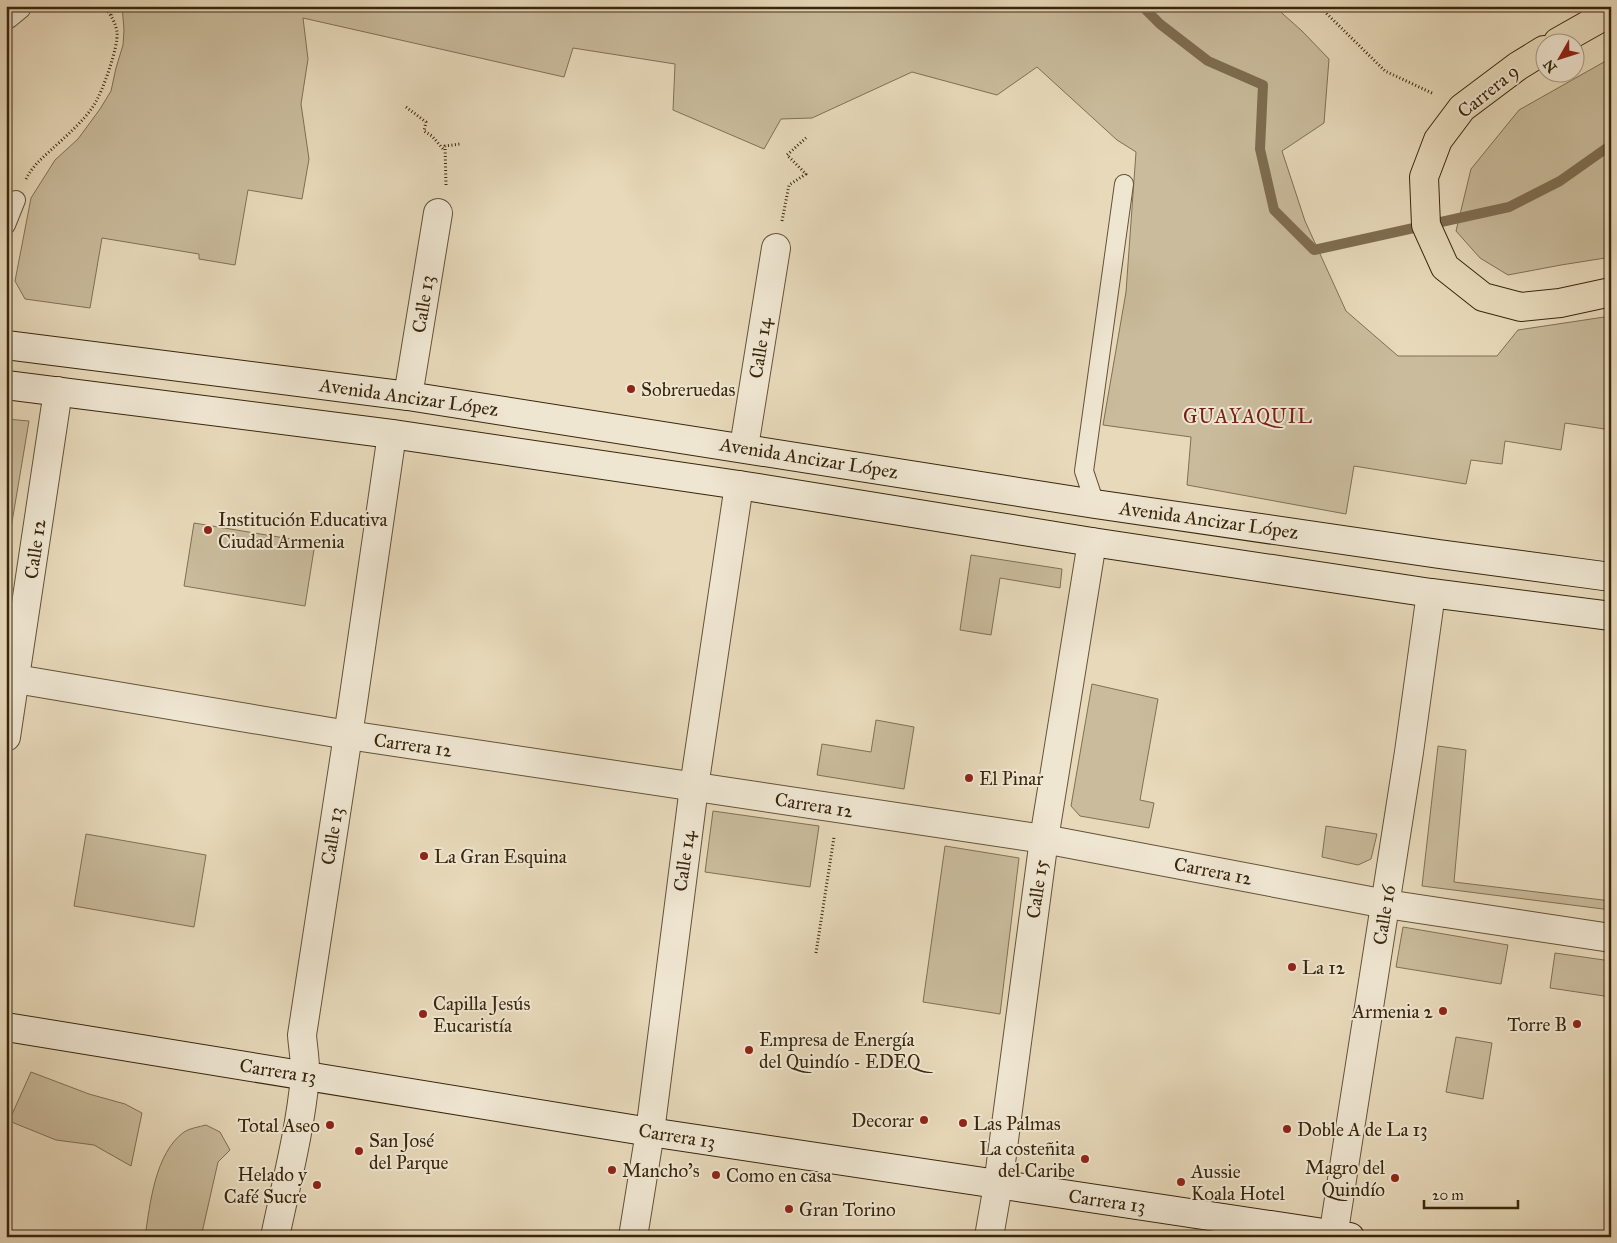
<svg xmlns="http://www.w3.org/2000/svg" width="1617" height="1243" viewBox="0 0 1617 1243" font-family="'IM FELL Great Primer',serif">
<style>
.green{fill:#c9bb9c;stroke:#807054}
.lines{fill:none;stroke-linecap:round;stroke-linejoin:round}
.stream{stroke:#7e6d51;stroke-width:10}
.lane-casing{stroke:#645338;stroke-width:20}
.street-casing{stroke:#645338;stroke-width:30}
.secondary-casing{stroke:#38260c;stroke-width:30}
.primary-casing{stroke:#38260c;stroke-width:30}
.path{stroke:#38260c;stroke-width:3;stroke-dasharray:1 2.5;stroke-linecap:butt}
.lane{stroke:#efe6d2;stroke-width:18}
.street{stroke:#efe6d2;stroke-width:28}
.secondary{stroke:#efe6d2;stroke-width:28}
.primary{stroke:#e7d9ba;stroke-width:28}
.poi-dot{fill:#8f2418;stroke:#efe6d2;stroke-width:2}
.labels{text-anchor:middle;dominant-baseline:central;stroke-width:4;stroke-linejoin:round;paint-order:stroke}
.street-label{font-size:19px;fill:#38260c;stroke:#efe6d2}
.poi-label{font-size:19px;fill:#38260c;stroke:#efe6d2;text-anchor:start}
.neighbourhood-label{font-size:20px;letter-spacing:1px;fill:#7a1f14;stroke:#efe6d2}
</style>
<rect width="100%" height="100%" fill="#e7d9ba"/>
<filter id="stains"><feTurbulence type="fractalNoise" baseFrequency=".004" numOctaves="4"/><feColorMatrix values="0 0 0 0 .2 0 0 0 0 .09 0 0 0 0 .02 0 0 0 .5 -.17"/></filter>
<radialGradient id="worn" r=".72"><stop offset=".6" stop-color="#630" stop-opacity="0"/><stop offset="1" stop-color="#630" stop-opacity=".3"/></radialGradient>
<!-- green -->
<g class="green">
<polygon points="122,6 1274,6 1302,31 1329,59 1324,123 1282,151 1305,221 1346,311 1398,356 1497,356 1518,330 1611,316 1611,430 1565,423 1561,450 1505,441 1502,464 1471,460 1466,484 1354,466 1346,514 1187,485 1191,437 1103,425 1126,292 1136,152 1117,140 1037,67 997,95 912,72 812,118 781,119 764,149 673,110 675,64 573,48 564,77 303,18 308,59 301,104 309,159 302,199 248,190 235,265 199,259 199,254 102,238 90,308 25,299 15,281 31,198 55,160 78,139 100,109 111,91 116,68 123,45 124,30"/>
<polygon points="1611,58 1611,254 1605,258 1561,265 1508,275 1480,258 1456,231 1471,169 1519,110"/>
<polygon points="6,419 29,421 6,558"/>
<polygon points="194,523 315,543 305,606 184,586"/>
<polygon points="971,555 1062,569 1060,588 1000,578 991,635 960,630"/>
<polygon points="1092,684 1158,699 1140,800 1154,803 1149,828 1080,816 1071,806"/>
<polygon points="876,720 914,727 904,789 817,775 822,744 871,752"/>
<polygon points="1438,746 1466,750 1454,882 1611,901 1611,910 1422,886"/>
<polygon points="713,811 819,826 810,887 705,872"/>
<polygon points="1326,826 1377,834 1371,859 1358,865 1322,857"/>
<polygon points="86,834 206,855 194,927 74,906"/>
<polygon points="945,846 1019,858 1000,1014 923,1002"/>
<polygon points="1403,927 1508,945 1501,984 1396,967"/>
<polygon points="1555,953 1611,961 1611,997 1550,988"/>
<polygon points="1456,1037 1492,1043 1483,1099 1446,1092"/>
<polygon points="31,1072 89,1094 125,1104 142,1113 131,1166 94,1145 56,1140 9,1121"/>
<path d="M206,1125L220,1132L230,1150L218,1162L201,1237H145C150,1204 155,1153 184,1132C190,1128 199,1127 206,1125Z"/>
</g>
<g class="lines">
<!-- stream -->
<polyline class="stream" points="1142,6 1160,24 1208,61 1263,85 1260,149 1274,210 1314,250 1509,207 1560,181 1611,145"/>
<defs>
<g id="lane">
<polyline points="6,225 16,200"/>
<polyline points="1095,504 1084,471 1124,184"/>
</g>
<g id="street">
<polyline points="6,15 17,6"/>
<polyline points="408,396 438,213"/>
<polyline points="744,447 776,248"/>
<polyline points="16,679 348,735 1044,839 1386,904 1611,938"/>
<polyline points="6,737 58,391"/>
<path d="M275,1237C286,1184 300,1131 305,1077C306,1064 303,1049 302,1035L352,709L392,434"/>
<polyline points="633,1237 650,1132 694,787 739,485"/>
<polyline points="989,1237 998,1185 1044,839 1092,542"/>
<polyline points="1333,1237 1409,752 1431,593"/>
</g>
<g id="secondary">
<polyline points="6,345 408,396 1095,504 1439,554 1611,577"/>
<polyline points="6,385 392,434 739,485 1092,542 1431,593 1611,616"/>
<polyline points="6,1027 650,1132 1350,1237"/>
</g>
<g id="primary">
<polyline points="1558,42 1611,12"/>
<polyline points="1544,50 1518,66 1462,108 1438,140 1424,177 1426,225 1445,267 1483,297 1521,307 1560,303 1611,292"/>
</g>
</defs>
<!-- lane casing -->
<use href="#lane" class="lane-casing"/>
<!-- street casing -->
<use href="#street" class="street-casing"/>
<!-- secondary casing -->
<use href="#secondary" class="secondary-casing"/>
<!-- primary casing -->
<use href="#primary" class="primary-casing"/>
<!-- path -->
<g class="path">
<polyline points="1319,6 1385,71 1434,94"/>
<polyline points="111,15 114,6"/>
<polyline points="406,107 426,122 424,131 432,136 444,150"/>
<path d="M26,179C32,167 41,159 51,150C65,137 84,121 94,105C102,93 119,46 117,32C115,21 110,12 101,6"/>
<polyline points="446,185 445,146 460,144"/>
<polyline points="782,221 789,185 806,174 787,155 807,137"/>
<polyline points="816,953 834,837"/>
</g>
<!-- lane -->
<use href="#lane" class="lane"/>
<!-- street -->
<use href="#street" class="street"/>
<!-- secondary -->
<use href="#secondary" class="secondary"/>
<!-- primary -->
<use href="#primary" class="primary"/>
</g>
<!-- markers -->
<g class="poi-dot">
<circle cx="631" cy="389" r="5"/>
<circle cx="208" cy="530" r="5"/>
<circle cx="969" cy="778" r="5"/>
<circle cx="424" cy="856" r="5"/>
<circle cx="1292" cy="967" r="5"/>
<circle cx="1443" cy="1011" r="5"/>
<circle cx="423" cy="1014" r="5"/>
<circle cx="1577" cy="1024" r="5"/>
<circle cx="749" cy="1050" r="5"/>
<circle cx="924" cy="1120" r="5"/>
<circle cx="963" cy="1123" r="5"/>
<circle cx="330" cy="1125" r="5"/>
<circle cx="1287" cy="1129" r="5"/>
<circle cx="359" cy="1151" r="5"/>
<circle cx="1085" cy="1159" r="5"/>
<circle cx="612" cy="1170" r="5"/>
<circle cx="716" cy="1175" r="5"/>
<circle cx="1395" cy="1178" r="5"/>
<circle cx="1181" cy="1182" r="5"/>
<circle cx="317" cy="1185" r="5"/>
<circle cx="789" cy="1209" r="5"/>
</g>
<g class="labels">
<!-- street labels -->
<g class="street-label">
<text transform="translate(1488 91) rotate(-39)">Carrera 9</text>
<text transform="translate(423 304) rotate(-81)">Calle 13</text>
<text transform="translate(760 348) rotate(-81)">Calle 14</text>
<text transform="translate(409 397) rotate(8)">Avenida Ancizar López</text>
<text transform="translate(809 458) rotate(9)">Avenida Ancizar López</text>
<text transform="translate(1209 520) rotate(8)">Avenida Ancizar López</text>
<text transform="translate(35 549) rotate(-82)">Calle 12</text>
<text transform="translate(413 745) rotate(8)">Carrera 12</text>
<text transform="translate(814 805) rotate(9)">Carrera 12</text>
<text transform="translate(332 836) rotate(-81)">Calle 13</text>
<text transform="translate(684 861) rotate(-82)">Calle 14</text>
<text transform="translate(1213 871) rotate(11)">Carrera 12</text>
<text transform="translate(1037 889) rotate(-82)">Calle 15</text>
<text transform="translate(1384 915) rotate(-81)">Calle 16</text>
<text transform="translate(278 1071) rotate(9)">Carrera 13</text>
<text transform="translate(677 1136) rotate(9)">Carrera 13</text>
<text transform="translate(1107 1201) rotate(8)">Carrera 13</text>
</g>
<!-- poi labels -->
<g class="poi-label">
<text x="641" y="389">Sobreruedas</text>
<text x="218" y="519">Institución Educativa<tspan x="218" dy="22">Ciudad Armenia</tspan></text>
<text x="979" y="778">El Pinar</text>
<text x="434" y="856">La Gran Esquina</text>
<text x="1302" y="967">La 12</text>
<text x="433" y="1003">Capilla Jesús<tspan x="433" dy="22">Eucaristía</tspan></text>
<text x="1433" y="1011" text-anchor="end">Armenia 2</text>
<text x="1567" y="1024" text-anchor="end">Torre B</text>
<text x="759" y="1039">Empresa de Energía<tspan x="759" dy="22">del Quindío - EDEQ</tspan></text>
<text x="914" y="1120" text-anchor="end">Decorar</text>
<text x="973" y="1123">Las Palmas</text>
<text x="320" y="1125" text-anchor="end">Total Aseo</text>
<text x="1297" y="1129">Doble A de La 13</text>
<text x="369" y="1140">San José<tspan x="369" dy="22">del Parque</tspan></text>
<text x="1075" y="1148" text-anchor="end">La costeñita<tspan x="1075" dy="22">del Caribe</tspan></text>
<text x="1385" y="1167" text-anchor="end">Magro del<tspan x="1385" dy="22">Quindío</tspan></text>
<text x="622" y="1170">Mancho's</text>
<text x="1191" y="1171">Aussie<tspan x="1191" dy="22">Koala Hotel</tspan></text>
<text x="307" y="1174" text-anchor="end">Helado y<tspan x="307" dy="22">Café Sucre</tspan></text>
<text x="726" y="1175">Como en casa</text>
<text x="799" y="1209">Gran Torino</text>
</g>
<!-- neighbourhood labels -->
<g class="neighbourhood-label">
<text x="1248" y="416">GUAYAQUIL</text>
</g>
</g>
<!-- margin -->
<rect width="1617" height="1243" fill="none" stroke="#e7d9ba" stroke-width="25"/>
<rect x="8" y="8" width="1602" height="1228" fill="none" stroke="#38260c" stroke-width="2.5"/>
<rect x="12" y="12" width="1592" height="1218" fill="none" stroke="#38260c"/>
<!-- north arrow -->
<g transform="translate(1560 58) rotate(231)"><circle r="24" fill="#efe6d2" stroke="#a69983"/>
<path d="M0-4L9 19L0 12L-9 19Z" fill="#8f2418"/>
<text y="-8" font-size="14" font-weight="bold" text-anchor="middle" fill="#38260c">N</text>
</g>
<!-- scale -->
<path d="M1424 1200v8h94v-8" fill="none" stroke="#38260c" stroke-width="2.5"/>
<text x="1432" y="1200" font-size="15" fill="#38260c" stroke="#efe6d2" stroke-width="4" paint-order="stroke">20 m</text>
<rect width="100%" height="100%" filter="url(#stains)"/>
<rect width="100%" height="100%" fill="url(#worn)"/>
</svg>
